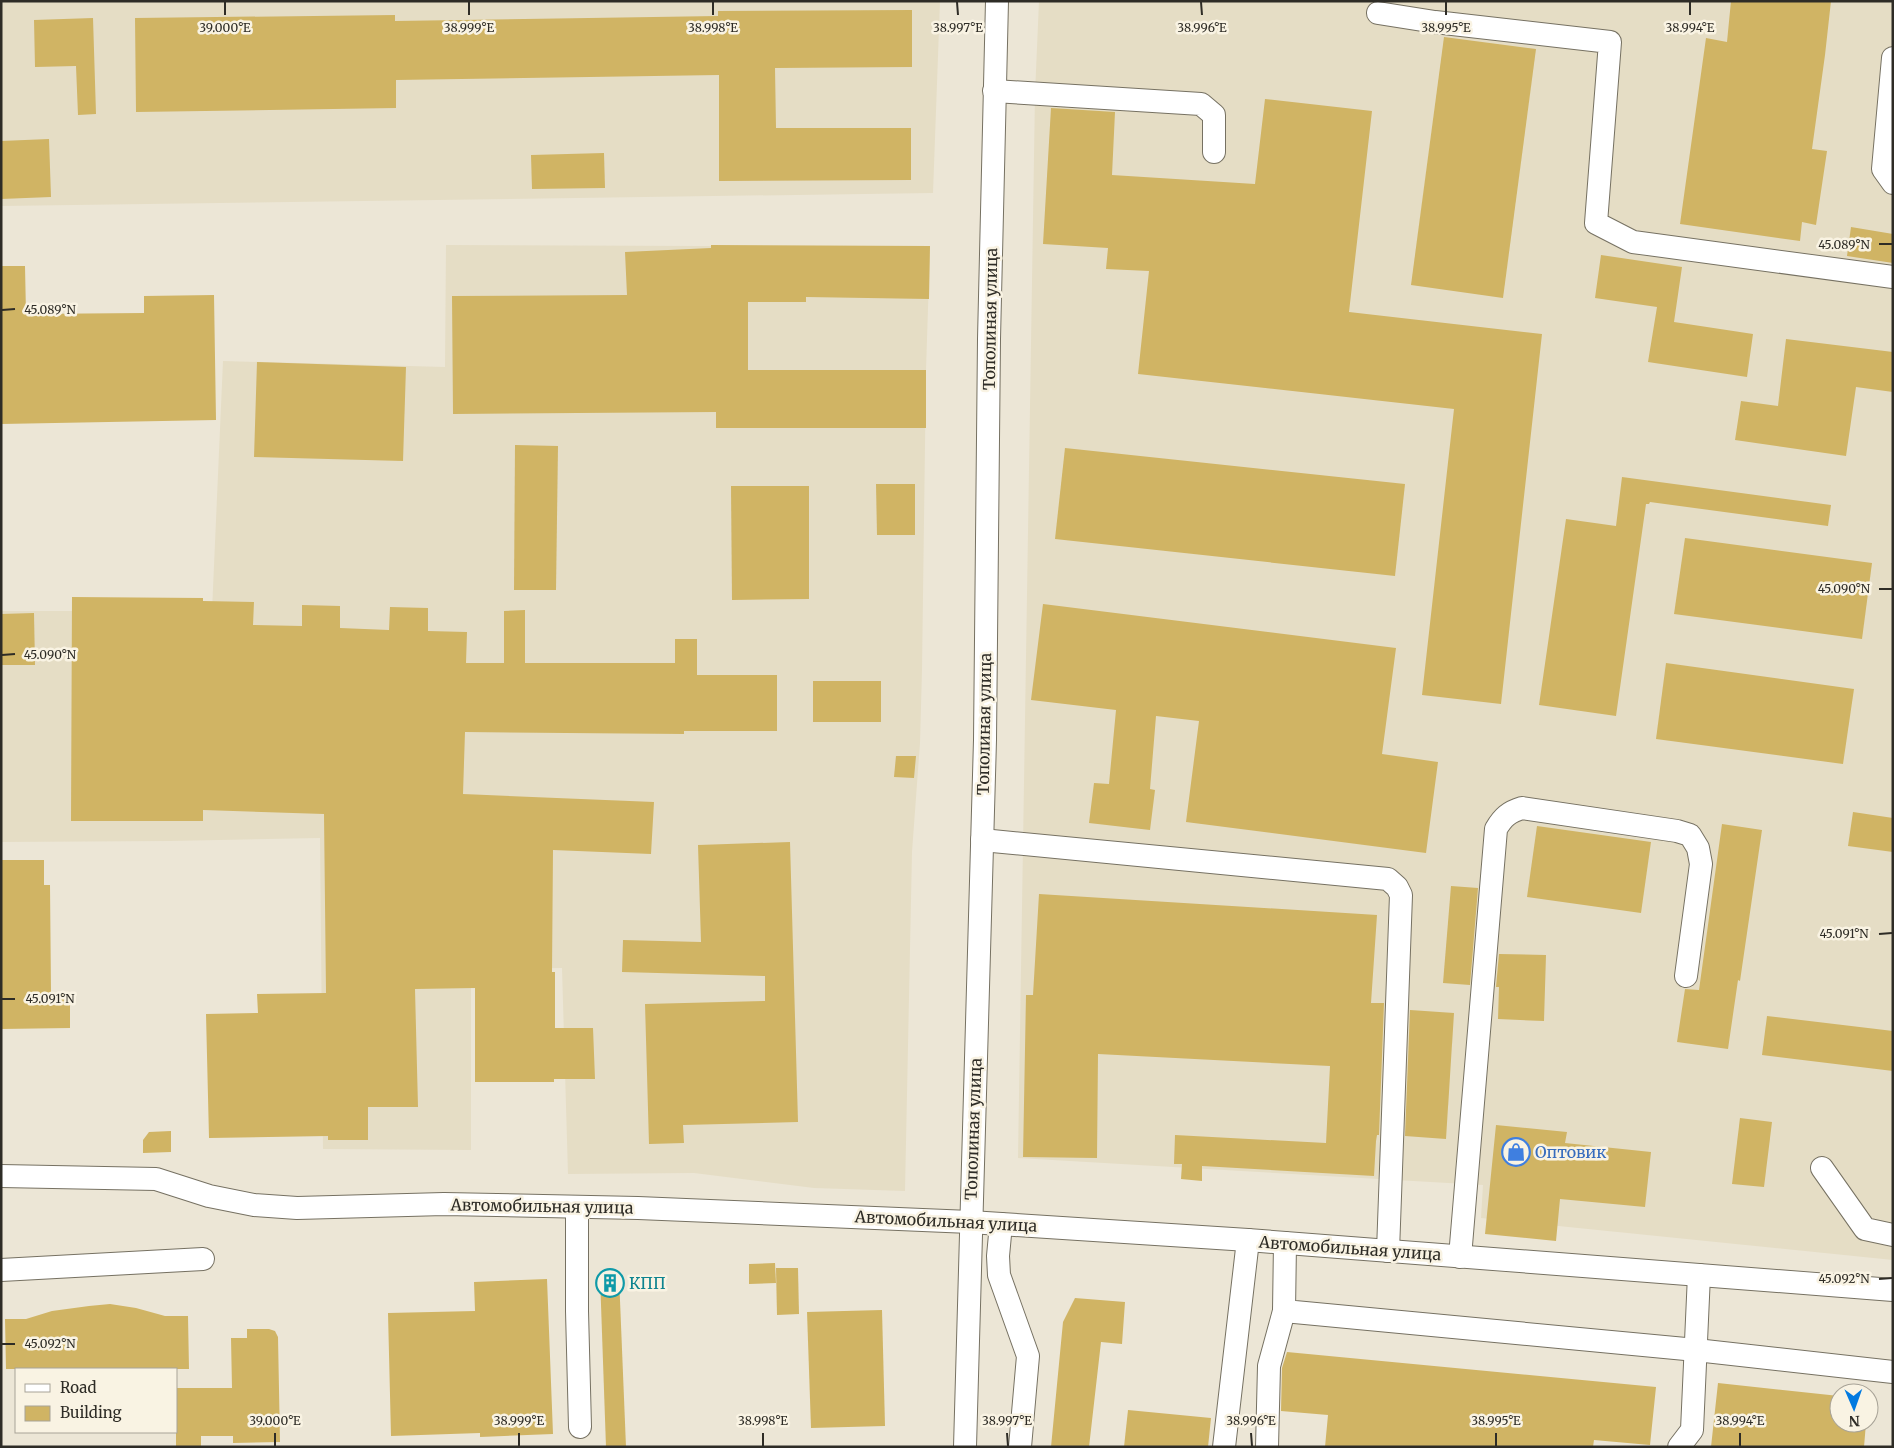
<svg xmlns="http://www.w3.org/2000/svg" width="1894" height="1448" viewBox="0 0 1894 1448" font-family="Merriweather,serif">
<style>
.built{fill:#e5ddc5}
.building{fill:#d0b464}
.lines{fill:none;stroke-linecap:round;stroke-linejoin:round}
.minor-casing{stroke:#767162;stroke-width:24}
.minor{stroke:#fff;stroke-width:22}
.ticks{fill:none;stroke:#2e2c26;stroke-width:2}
.labels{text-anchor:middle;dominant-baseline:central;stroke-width:5;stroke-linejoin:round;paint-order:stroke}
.street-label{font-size:16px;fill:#2e2c26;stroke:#f9f3e3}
.shop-label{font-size:16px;fill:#366cbe;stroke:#f9f3e3;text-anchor:start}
.culture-label{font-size:16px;fill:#0d838f;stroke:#f9f3e3;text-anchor:start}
.ticks-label{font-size:12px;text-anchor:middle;fill:#2e2c26;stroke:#f9f3e3;stroke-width:5;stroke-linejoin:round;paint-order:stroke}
</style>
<rect width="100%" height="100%" fill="#ece6d6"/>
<!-- built -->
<g class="built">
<polygon points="1,1 940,1 933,193 1,206"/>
<polygon points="1039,1 1893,1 1893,1260 1481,1218 1483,1185 1018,1158 1035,94"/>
<polygon points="446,245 930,247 926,370 922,670 920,743 912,852 905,1191 814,1188 694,1173 568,1174 562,968 471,969 471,1150 323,1149 320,838 169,841 1,842 1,611 212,611 223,361 445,367"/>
</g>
<!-- building -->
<g class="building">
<polygon points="1731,1 1831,1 1825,55 1812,149 1827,151 1816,225 1802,222 1800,241 1680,224 1706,38 1727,42"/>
<polygon points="912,10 912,67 775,68 776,128 911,128 911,180 719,181 719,75 396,80 396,108 136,112 135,18 395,15 395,21 718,16 718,11"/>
<polygon points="93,18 96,114 78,115 76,66 35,67 34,20"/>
<polygon points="1444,37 1536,49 1503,298 1411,285"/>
<polygon points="1265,99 1372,111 1349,312 1542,334 1501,704 1422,695 1454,409 1138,374 1149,271 1106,269 1108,248 1043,244 1051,108 1115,112 1112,175 1255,184"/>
<polygon points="49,139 51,197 1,199 1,141"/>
<polygon points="604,153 605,188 532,189 531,155"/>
<polygon points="1851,227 1893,234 1893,263 1847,256"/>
<polygon points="711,245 930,246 929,299 806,297 806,302 748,302 748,370 926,370 926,428 716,428 716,412 453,414 452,296 627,295 625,252 711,248"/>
<polygon points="1601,255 1682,267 1674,322 1753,334 1747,377 1648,362 1657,307 1595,298"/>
<polygon points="1,266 25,266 26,314 144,313 144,296 214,295 216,420 1,424"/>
<polygon points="1786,339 1893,352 1893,392 1856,387 1846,456 1735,440 1741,401 1778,406"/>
<polygon points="257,362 406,367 403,461 254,457"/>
<polygon points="515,445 558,446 556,590 514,590"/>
<polygon points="1065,448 1405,484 1395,576 1055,539"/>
<polygon points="1622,477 1831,505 1828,526 1650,502 1649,504 1646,504 1616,716 1539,705 1566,519 1616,526"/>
<polygon points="876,484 915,484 915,535 877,535"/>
<polygon points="731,486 809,486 809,599 732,600"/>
<polygon points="1685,538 1872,563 1862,639 1674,614"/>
<polygon points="72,597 203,598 203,601 254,602 253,625 302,626 302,605 340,606 340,628 389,630 390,607 428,608 428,631 467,632 466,663 504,663 504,611 525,610 525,663 675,663 675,639 697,639 697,675 777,675 777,731 684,731 684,734 465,732 463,794 654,802 651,854 553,850 552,972 555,972 555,1028 593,1028 595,1079 554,1079 554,1082 475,1082 475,988 415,989 418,1107 368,1107 368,1140 328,1140 328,1136 209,1138 206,1014 258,1013 257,994 326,993 324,814 203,810 203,821 71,821"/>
<polygon points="1043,604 1396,648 1382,754 1438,762 1426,853 1186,822 1199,721 1156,716 1150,789 1155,790 1150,830 1089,823 1094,783 1109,784 1116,710 1031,700"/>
<polygon points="34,613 35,665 1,665 1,614"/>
<polygon points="1666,663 1854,689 1843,764 1656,739"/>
<rect x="813" y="681" width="68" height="41"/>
<polygon points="896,756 916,756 914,778 894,777"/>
<polygon points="1853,812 1893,818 1893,852 1848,846"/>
<polygon points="1722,824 1762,830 1740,981 1738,980 1728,1049 1677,1042 1685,989 1699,990"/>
<polygon points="1537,826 1651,842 1641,913 1527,897"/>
<polygon points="790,842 798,1122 683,1125 684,1143 649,1144 645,1004 765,1001 765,976 622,972 623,940 701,942 698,845"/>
<polygon points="1,860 44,860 44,885 50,885 51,993 70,993 70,1028 1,1029"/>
<polygon points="1451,886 1478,888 1470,985 1443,983"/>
<polygon points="1039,894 1377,915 1371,1003 1384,1003 1379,1135 1377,1135 1376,1141 1374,1176 1202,1166 1202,1181 1181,1179 1182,1164 1174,1164 1175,1135 1326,1143 1330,1066 1098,1054 1097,1158 1023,1157 1026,995 1033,995"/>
<polygon points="1499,954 1546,955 1544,1021 1498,1019 1499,987 1496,987"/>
<polygon points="1410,1010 1454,1013 1446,1139 1405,1136"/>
<polygon points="1767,1016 1893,1031 1893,1071 1762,1055"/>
<polygon points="1740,1118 1772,1122 1764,1187 1732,1184"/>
<polygon points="1496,1125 1567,1132 1565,1143 1651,1152 1645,1207 1560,1199 1556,1241 1485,1234"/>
<polygon points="171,1131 171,1152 143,1153 143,1140 149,1132"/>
<polygon points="775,1263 776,1283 749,1284 749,1264"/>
<polygon points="776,1268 798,1268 799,1314 777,1315"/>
<polygon points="600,1276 619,1276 626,1447 606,1447"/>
<polygon points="547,1279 553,1434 480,1437 480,1433 391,1436 388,1313 475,1311 474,1282"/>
<polygon points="1075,1298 1125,1302 1122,1344 1101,1342 1089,1447 1051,1447 1063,1322"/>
<polygon points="110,1304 136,1308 165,1316 188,1316 189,1369 6,1369 5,1319 26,1319 52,1311 89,1306"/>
<polygon points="882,1310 885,1426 811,1428 807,1312"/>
<polygon points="247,1329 269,1329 275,1331 278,1337 280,1442 233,1443 233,1436 201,1436 201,1447 176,1447 176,1388 232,1388 231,1338 247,1338"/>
<polygon points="1287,1352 1656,1387 1650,1445 1594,1440 1593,1447 1325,1447 1328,1415 1281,1411 1282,1368"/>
<polygon points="1718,1383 1839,1396 1839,1423 1866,1423 1864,1447 1711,1447"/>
<polygon points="1128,1410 1211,1418 1208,1447 1124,1447"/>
</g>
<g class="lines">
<defs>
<g id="minor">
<polyline points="1378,13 1435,22 1610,42 1596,223 1633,242 1893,277"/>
<polyline points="1893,58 1883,169 1893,183"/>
<polyline points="994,91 1201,104 1214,115 1214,152"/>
<polyline points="982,840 1388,879 1397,887 1401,895 1388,1251"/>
<polyline points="1822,1168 1865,1229 1893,1235"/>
<polyline points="1,1176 156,1179 209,1196 254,1205 297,1208 444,1204 638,1208 970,1222 1248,1240 1893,1290"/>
<polyline points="577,1207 577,1311 580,1427"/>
<polyline points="1001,1224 998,1256 999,1275 1028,1356 1020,1447"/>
<polyline points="1285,1243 1284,1311 1696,1350 1893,1372"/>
<path d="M1460,1257L1496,829C1503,817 1509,812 1522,808L1677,831L1690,835L1698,848L1701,864L1686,976"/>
<polyline points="1,1270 203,1259"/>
<polyline points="965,1447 985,740 989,339 997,1"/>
<polyline points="1224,1447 1248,1240"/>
<polyline points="1267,1447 1269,1366 1284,1311"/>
<polyline points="1679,1447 1692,1430 1699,1275"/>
</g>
</defs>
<!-- minor casing -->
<use href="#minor" class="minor-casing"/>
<!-- minor -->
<use href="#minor" class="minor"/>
</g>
<!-- ticks -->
<path class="ticks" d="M225,2V15M469,2V15M713,2V15M957,2L958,15M1201,2L1202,15M1446,2V15M1690,2V15M1879,244H1892M2,310L15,309M1879,589H1892M2,655L15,654M1879,934L1892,933M2,999H15M1879,1279L1892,1278M2,1344H15M275,1433V1446M519,1433V1446M763,1433V1446M1007,1433L1008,1446M1251,1433L1252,1446M1496,1433V1446M1740,1433V1446"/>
<!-- icons -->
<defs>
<symbol id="shop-ring" viewBox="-11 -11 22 22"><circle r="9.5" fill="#f9f3e3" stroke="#3f7fe0" stroke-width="1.5"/><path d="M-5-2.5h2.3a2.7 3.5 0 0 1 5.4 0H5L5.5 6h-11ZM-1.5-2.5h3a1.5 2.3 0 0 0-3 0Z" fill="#3f7fe0"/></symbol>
<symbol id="building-ring" viewBox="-11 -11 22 22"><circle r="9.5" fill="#f9f3e3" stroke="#0f9aa8" stroke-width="1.5"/><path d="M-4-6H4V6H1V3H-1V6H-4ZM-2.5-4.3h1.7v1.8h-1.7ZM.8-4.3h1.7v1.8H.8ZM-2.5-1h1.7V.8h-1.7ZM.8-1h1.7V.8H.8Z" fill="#0f9aa8"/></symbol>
</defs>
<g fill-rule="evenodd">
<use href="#shop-ring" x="1500" y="1136" width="32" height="32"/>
<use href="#building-ring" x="594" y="1267" width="32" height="32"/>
</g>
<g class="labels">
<!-- street labels -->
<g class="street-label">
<text transform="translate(990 319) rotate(-89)">Тополиная улица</text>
<text transform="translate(984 724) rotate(-89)">Тополиная улица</text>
<text transform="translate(973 1129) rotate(-88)">Тополиная улица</text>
<text transform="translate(542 1206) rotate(1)">Автомобильная улица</text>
<text transform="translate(946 1221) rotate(3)">Автомобильная улица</text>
<text transform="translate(1350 1248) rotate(4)">Автомобильная улица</text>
</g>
<!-- shop labels -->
<g class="shop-label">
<text x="1535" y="1152">Оптовик</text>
</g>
<!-- culture labels -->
<g class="culture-label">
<text x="629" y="1283">КПП</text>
</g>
</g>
<g class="ticks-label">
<text x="225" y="32">39.000°E</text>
<text x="469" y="32">38.999°E</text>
<text x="713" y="32">38.998°E</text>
<text x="958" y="32">38.997°E</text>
<text x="1202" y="32">38.996°E</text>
<text x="1446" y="32">38.995°E</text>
<text x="1690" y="32">38.994°E</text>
<text x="1844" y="249">45.089°N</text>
<text x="50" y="314">45.089°N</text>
<text x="1844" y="593">45.090°N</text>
<text x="50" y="659">45.090°N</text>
<text x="1844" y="938">45.091°N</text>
<text x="50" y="1003">45.091°N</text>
<text x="1844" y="1283">45.092°N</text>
<text x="50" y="1348">45.092°N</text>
<text x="275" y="1425">39.000°E</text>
<text x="519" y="1425">38.999°E</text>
<text x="763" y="1425">38.998°E</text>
<text x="1007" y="1425">38.997°E</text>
<text x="1251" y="1425">38.996°E</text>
<text x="1496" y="1425">38.995°E</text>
<text x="1740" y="1425">38.994°E</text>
</g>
<!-- border -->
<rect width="1894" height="1448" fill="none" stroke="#2e2c26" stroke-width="5"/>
<!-- legend -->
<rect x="15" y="1368" width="162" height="65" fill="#f9f3e3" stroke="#a8a397"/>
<rect x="25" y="1384" width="25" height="8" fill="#ffffff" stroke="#a8a397"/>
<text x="60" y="1393" font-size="15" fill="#2e2c26">Road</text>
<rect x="25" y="1406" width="25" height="15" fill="#d0b464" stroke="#a8a397"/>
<text x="60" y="1418" font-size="15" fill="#2e2c26">Building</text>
<!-- north arrow -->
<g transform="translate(1854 1408) rotate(178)"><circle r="24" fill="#f9f3e3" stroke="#a8a397"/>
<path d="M0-4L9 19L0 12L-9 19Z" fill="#027ae0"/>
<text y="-8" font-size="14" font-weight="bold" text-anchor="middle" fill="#2e2c26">N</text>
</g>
</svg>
